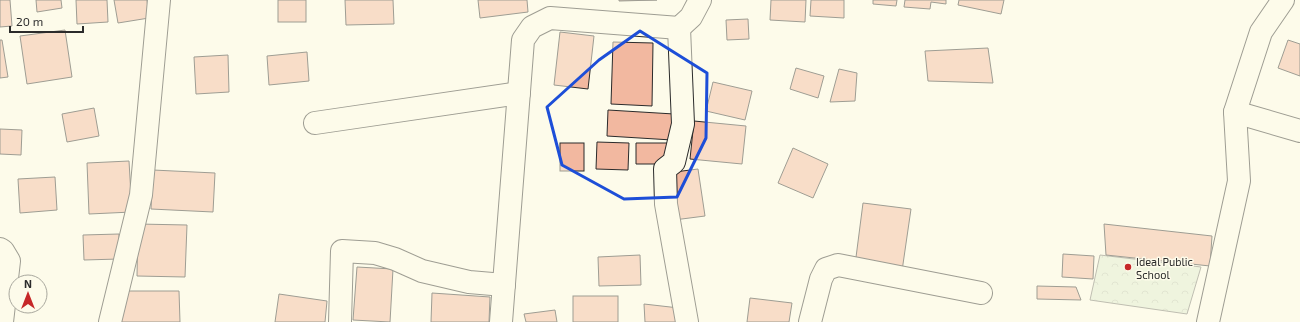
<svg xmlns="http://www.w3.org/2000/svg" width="1300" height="322" viewBox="0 0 1300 322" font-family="'Exo 2',sans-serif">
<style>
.forest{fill:url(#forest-crowns);stroke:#74746e}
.building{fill:#f2b8a0;stroke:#2b2b2b}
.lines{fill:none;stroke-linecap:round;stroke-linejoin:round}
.street-casing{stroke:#2b2b2b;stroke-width:24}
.street{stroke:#fdfbea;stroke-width:22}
.marked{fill:none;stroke:#1d4ed8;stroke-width:3;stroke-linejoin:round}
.poi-dot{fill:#c62828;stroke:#fdfbea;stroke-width:1.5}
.labels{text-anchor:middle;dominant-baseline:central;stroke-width:3;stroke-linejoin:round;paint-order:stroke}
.poi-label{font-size:11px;fill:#2b2b2b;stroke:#fdfbea;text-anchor:start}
</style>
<defs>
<pattern id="forest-crowns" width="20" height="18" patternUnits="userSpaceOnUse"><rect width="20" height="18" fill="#deebd1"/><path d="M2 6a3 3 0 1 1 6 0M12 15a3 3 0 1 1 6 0" fill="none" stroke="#bfcab4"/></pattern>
</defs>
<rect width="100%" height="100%" fill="#fdfbea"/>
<!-- forest -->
<polygon class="forest" points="1100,255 1201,267 1187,314 1090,300"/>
<!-- building -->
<g class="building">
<polygon points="0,0 10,0 12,26 0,27"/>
<polygon points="36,0 61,0 62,8 37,12"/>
<polygon points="76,0 107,0 108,22 77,24"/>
<polygon points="114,0 147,0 149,18 118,23"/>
<rect x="278" y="0" width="28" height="22"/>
<polygon points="345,0 393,0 394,24 346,25"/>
<polygon points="478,0 527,0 528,12 480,18"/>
<polygon points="619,0 657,0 619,1"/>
<polygon points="771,0 806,0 805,22 770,20"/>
<polygon points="811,0 844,0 844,18 810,16"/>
<polygon points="873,0 897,0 896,6 873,4"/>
<polygon points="905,0 946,0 946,4 931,2 930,9 904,7"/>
<polygon points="959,0 1004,0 1001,14 958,5"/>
<polygon points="748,19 749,39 727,40 726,20"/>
<polygon points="65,30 72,77 27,84 20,36"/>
<polygon points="560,32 594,36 588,89 554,85"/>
<polygon points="0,40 2,40 8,77 0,78"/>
<polygon points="1288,40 1300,44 1300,76 1278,68"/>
<polygon points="613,42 653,43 652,106 611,104"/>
<polygon points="988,48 993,83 928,81 925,51"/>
<polygon points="307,52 309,81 269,85 267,56"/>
<polygon points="228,55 229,92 196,94 194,57"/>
<polygon points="796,68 824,76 818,98 790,89"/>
<polygon points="839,69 857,73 855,101 830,102"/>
<polygon points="713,82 752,91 745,120 706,111"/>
<polygon points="94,108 99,136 67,142 62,114"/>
<polygon points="608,110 674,114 672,140 607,136"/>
<polygon points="694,121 746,126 742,164 690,159"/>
<polygon points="0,129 22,130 21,155 0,154"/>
<polygon points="597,142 629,143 628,170 596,169"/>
<rect x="560" y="143" width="24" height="28"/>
<polygon points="636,143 669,143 668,164 636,164"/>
<polygon points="793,148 828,164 813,198 778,183"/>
<polygon points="129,161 132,212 89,214 87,163"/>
<polygon points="698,169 705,216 674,220 667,173"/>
<polygon points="153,170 215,173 213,212 151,209"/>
<polygon points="55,177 57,210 20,213 18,179"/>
<polygon points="863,203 911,209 902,271 855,265"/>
<polygon points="138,224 187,225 185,277 137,276"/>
<polygon points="1104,224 1212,236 1210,266 1106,255"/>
<polygon points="119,234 119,259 84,260 83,235"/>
<polygon points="1063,254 1094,256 1093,279 1062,277"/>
<polygon points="640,255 641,285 599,286 598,257"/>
<polygon points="357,267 393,269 390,322 353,320"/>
<polygon points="1037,286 1076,287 1081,300 1037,299"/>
<polygon points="119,291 179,291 180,322 119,322"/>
<polygon points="432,293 490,297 489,322 431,322"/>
<polygon points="279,294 327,301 325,322 275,322"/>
<rect x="573" y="296" width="45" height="26"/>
<polygon points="750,298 792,303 789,322 747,322"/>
<polygon points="644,304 679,308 680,322 645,322"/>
<polygon points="555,310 557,322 526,322 524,314"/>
</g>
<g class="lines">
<defs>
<g id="street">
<polyline points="679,28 683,124 674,162 665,169 666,204 687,322"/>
<polyline points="1235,112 1300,131"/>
<polyline points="315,123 519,93"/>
<polyline points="0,249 3,251 9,261 2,322"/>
<polyline points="110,322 141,195 159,0"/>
<polyline points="340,322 342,251 375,253 395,259 422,271 469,282 504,285"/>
<polyline points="501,322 523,40 532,27 550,18 679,28 691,17 700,0"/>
<polyline points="810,322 821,279 826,269 838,265 981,293"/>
<polyline points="1208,322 1239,181 1235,112 1261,32 1283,0"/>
</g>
</defs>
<!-- street casing -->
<use href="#street" class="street-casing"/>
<!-- street -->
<use href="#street" class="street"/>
</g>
<!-- marked area -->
<path d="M0 0H1300V322H0ZM640,31L707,73L706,138L677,197L624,199L562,165L547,107L599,60Z" fill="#fdfbea" fill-opacity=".55" fill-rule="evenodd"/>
<path class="marked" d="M640,31L707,73L706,138L677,197L624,199L562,165L547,107L599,60Z"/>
<!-- markers -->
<circle class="poi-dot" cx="1128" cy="267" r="4"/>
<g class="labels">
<!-- poi labels -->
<g class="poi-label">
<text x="1136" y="261">Ideal Public<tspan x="1136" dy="13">School</tspan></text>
</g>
</g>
<!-- north arrow -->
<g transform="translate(28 294)"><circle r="19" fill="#fdfbea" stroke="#a9a89e"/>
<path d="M0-3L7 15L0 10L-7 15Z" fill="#c62828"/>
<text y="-6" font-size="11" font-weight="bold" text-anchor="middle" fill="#2b2b2b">N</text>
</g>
<!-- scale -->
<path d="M10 26v6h73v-6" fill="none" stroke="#2b2b2b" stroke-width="2"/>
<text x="16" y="26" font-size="12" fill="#2b2b2b" stroke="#fdfbea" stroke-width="3" paint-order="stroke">20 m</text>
</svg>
